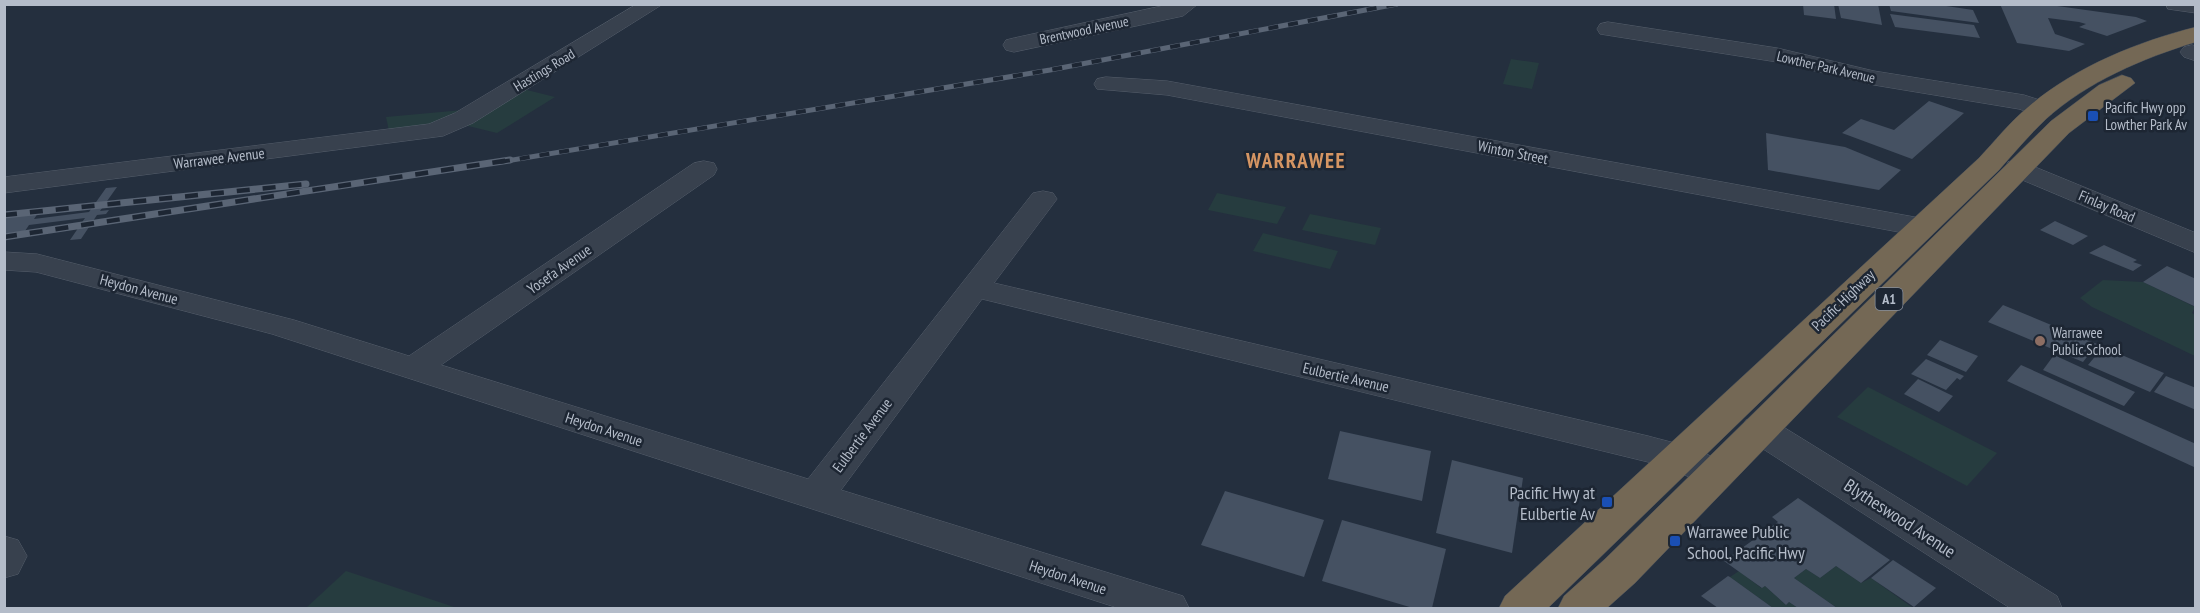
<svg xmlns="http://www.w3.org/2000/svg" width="2200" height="613" viewBox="0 0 2200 613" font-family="'PT Sans Narrow',sans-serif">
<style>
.green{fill:#263c3f}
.building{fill:#455162}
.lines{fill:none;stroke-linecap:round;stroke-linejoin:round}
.minor-casing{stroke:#565f6c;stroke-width:1}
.highway-casing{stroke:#434c59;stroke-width:1}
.minor{fill:#38414e;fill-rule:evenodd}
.highway{fill:#746855;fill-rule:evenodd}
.rail-far1-casing{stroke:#5a6575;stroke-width:5}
.rail-casing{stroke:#5a6575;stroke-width:7}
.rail-far1{stroke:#1d2633;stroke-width:4;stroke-dasharray:10;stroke-linecap:butt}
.rail{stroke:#1d2633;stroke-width:4.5;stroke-dasharray:13;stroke-linecap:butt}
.transit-dot{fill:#1a4fb4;stroke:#1d2633;stroke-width:2}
.education-dot{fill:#8d6e63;stroke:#1d2633;stroke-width:2}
.labels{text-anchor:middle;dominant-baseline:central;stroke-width:5;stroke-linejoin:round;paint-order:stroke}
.far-street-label{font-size:14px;fill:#b4bcc9;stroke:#1d2633}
.shield{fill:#1d2633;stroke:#878f9c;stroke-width:1.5}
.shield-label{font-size:14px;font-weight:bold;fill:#b4bcc9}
.poi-label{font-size:15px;fill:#b4bcc9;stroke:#1d2633;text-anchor:start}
.street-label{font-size:15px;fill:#b4bcc9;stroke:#1d2633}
.near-poi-label{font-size:18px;fill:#b4bcc9;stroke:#1d2633;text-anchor:end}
.near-street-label{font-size:18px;fill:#b4bcc9;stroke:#1d2633}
.district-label{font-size:21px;font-weight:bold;letter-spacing:1.5px;fill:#d59563;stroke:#1d2633}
</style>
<rect width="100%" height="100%" fill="#242f3e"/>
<!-- green -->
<g class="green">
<polygon points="1511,59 1539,63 1532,89 1503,84"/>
<polygon points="523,89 555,97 497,133 464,125"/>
<polygon points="463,110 430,126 389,131 386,117"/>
<polygon points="1217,193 1286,207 1277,224 1208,210"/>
<polygon points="1310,214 1381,228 1375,245 1302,230"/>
<polygon points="1263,233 1338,251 1330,269 1253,251"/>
<polygon points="2103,280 2143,282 2195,307 2192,313 2195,315 2195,356 2092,307 2080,298"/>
<polygon points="1868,387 1997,453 1967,486 1837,417"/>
<polygon points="1836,566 1861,583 1871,578 1913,608 1837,608 1794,578 1806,569 1820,578"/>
<polygon points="346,571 457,608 306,608"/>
<polygon points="1739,571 1761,588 1765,586 1786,605 1789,602 1798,608 1773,608 1730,577"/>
</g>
<!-- building -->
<g class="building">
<polygon points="1803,4 1834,4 1836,19 1804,15"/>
<polygon points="1838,4 1878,4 1882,25 1841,18"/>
<polygon points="1889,4 1933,4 1973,10 1979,23 1891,11"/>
<polygon points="2000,4 2043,4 2136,17 2147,21 2107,36 2079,27 2086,24 2079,22 2048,18 2055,34 2085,44 2069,51 2017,43"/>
<polygon points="1890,14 1974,25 1980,38 1895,27"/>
<polygon points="1929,101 1964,113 1912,159 1842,133 1861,119 1894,130"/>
<polygon points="1766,133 1845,147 1901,170 1879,190 1768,170"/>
<polygon points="117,187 100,211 109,210 106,214 97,215 81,239 70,240 85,218 29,225 25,231 4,234 4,217 38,213 34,219 89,212 106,188"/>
<polygon points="2055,221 2088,236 2073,245 2040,230"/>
<polygon points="2104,245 2137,260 2133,262 2142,265 2133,271 2089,253"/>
<polygon points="2167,266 2196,279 2196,307 2143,282"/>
<polygon points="2003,305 2097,344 2083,362 1988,322"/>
<polygon points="1940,340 1978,356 1966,372 1927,355"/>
<polygon points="2103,347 2164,373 2150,392 2088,365"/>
<polygon points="2054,355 2135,392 2124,406 2043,370"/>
<polygon points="1926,359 1964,376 1960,380 1957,378 1946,390 1911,374"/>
<polygon points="2021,365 2196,444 2196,464 2194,467 2007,381"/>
<polygon points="2166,376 2196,388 2196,410 2154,392"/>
<polygon points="1918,379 1953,396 1939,412 1904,394"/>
<polygon points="1340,431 1431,451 1422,501 1328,479"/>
<polygon points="1452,460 1523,478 1512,553 1436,533"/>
<polygon points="1225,491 1324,520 1304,577 1201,545"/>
<polygon points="1798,498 1890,560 1861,583 1836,566 1820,578 1806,569 1794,578 1837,608 1798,608 1789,602 1786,605 1765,586 1762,588 1724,561 1778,522 1772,517"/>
<polygon points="1342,520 1446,549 1432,608 1413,608 1322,581"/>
<polygon points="1893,560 1936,588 1914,607 1871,578"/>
<polygon points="1728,576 1730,577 1773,608 1718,608 1701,596"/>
</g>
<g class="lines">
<defs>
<g id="minor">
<polygon points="637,4 663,4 473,123 443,136 4,193 4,177 429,124 455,113"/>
<polygon points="1171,4 1198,4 1183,16 1014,52 1006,50 1003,45 1006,40 1014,38"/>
<polygon points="2166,4 2196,4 2196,13 2168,9"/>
<polygon points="1608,22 1777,48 1874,71 2024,95 2052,104 2056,109 2052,114 2043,117 2019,109 1874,85 1777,62 1600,34 1597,29 1600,24"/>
<polygon points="2192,45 2196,46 2196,61 2184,57 2180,52 2184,47"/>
<polygon points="1106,77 1167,81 1920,218 1930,221 1934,227 1930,233 1920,236 1167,95 1097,89 1094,84 1097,79"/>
<polygon points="2018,160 2196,233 2196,253 2008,174 2005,168 2008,162"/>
<path d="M704,161L714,163L717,169L714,175L441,365L808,479L1033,193L1043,191L1053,193L1057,199L994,283L1648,436C1673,443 1720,452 1734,475L1728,484L1715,488L1666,467L1648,462L982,299L841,490L1183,596L1189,608H1118L272,334L36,272L4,270V252L37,254L294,320L409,356L694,163Z"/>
<polygon points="1759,417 1772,420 2057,596 2062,608 2010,608 1746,438 1741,429 1746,420"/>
<polygon points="4,536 18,540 27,556 18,574 4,578"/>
</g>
<g id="highway">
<path d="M2196,27V42C2143,58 2087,82 2046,119C2029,135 2014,153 1999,170L1548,608H1499L1505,596L1979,158C1995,141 2009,123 2027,108C2073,68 2136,42 2196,27Z"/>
<polygon points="2122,75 2131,78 2135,83 2069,133 1635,583 1607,608 1558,608 1564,596 1605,559 2051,121 2099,85"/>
</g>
</defs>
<!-- minor casing -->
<use href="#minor" class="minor-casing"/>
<!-- highway casing -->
<use href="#highway" class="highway-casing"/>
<!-- minor -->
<use href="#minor" class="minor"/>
<!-- highway -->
<use href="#highway" class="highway"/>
<defs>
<polyline id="rail-far1" points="500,162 1050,70 1397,4"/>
<g id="rail">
<polyline points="4,215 306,184"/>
<polyline points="4,237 510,160"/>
</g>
</defs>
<!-- rail-far1 casing -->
<use href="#rail-far1" class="rail-far1-casing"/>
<!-- rail casing -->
<use href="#rail" class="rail-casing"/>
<!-- rail-far1 -->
<use href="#rail-far1" class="rail-far1"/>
<!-- rail -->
<use href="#rail" class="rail"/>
</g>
<!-- markers -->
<g class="transit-dot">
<rect x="2087" y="110" width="12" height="12" rx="3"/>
<rect x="1601" y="496" width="12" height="12" rx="3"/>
<rect x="1669" y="535" width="12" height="12" rx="3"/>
</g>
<circle class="education-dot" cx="2040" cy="341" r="6"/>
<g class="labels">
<!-- far-street labels -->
<g class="far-street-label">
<text transform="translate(1084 30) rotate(-12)">Brentwood Avenue</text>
<text transform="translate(1826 67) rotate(13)">Lowther Park Avenue</text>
<text transform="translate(544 70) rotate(-31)">Hastings Road</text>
</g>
<!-- shield labels -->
<rect class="shield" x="1875.5" y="288" width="27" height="22" rx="4.5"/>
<g class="shield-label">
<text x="1889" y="299">A1</text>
</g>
<!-- poi labels -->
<g class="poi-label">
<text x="2105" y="107">Pacific Hwy opp<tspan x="2105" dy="17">Lowther Park Av</tspan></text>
<text x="2052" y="332">Warrawee<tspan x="2052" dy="17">Public School</tspan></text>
</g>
<!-- street labels -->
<g class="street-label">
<text transform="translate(1513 152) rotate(11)">Winton Street</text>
<text transform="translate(219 158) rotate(-7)">Warrawee Avenue</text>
<text transform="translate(2107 206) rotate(23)">Finlay Road</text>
<text transform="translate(559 269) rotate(-35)">Yosefa Avenue</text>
<text transform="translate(139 289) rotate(15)">Heydon Avenue</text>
<text transform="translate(1843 300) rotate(-44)">Pacific Highway</text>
<text transform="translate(1346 377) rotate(13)">Eulbertie Avenue</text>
<text transform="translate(604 429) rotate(18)">Heydon Avenue</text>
<text transform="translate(862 435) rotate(-53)">Eulbertie Avenue</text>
<text transform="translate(1068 577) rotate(18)">Heydon Avenue</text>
</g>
<!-- near-poi labels -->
<g class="near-poi-label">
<text x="1595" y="492">Pacific Hwy at<tspan x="1595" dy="21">Eulbertie Av</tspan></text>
<text x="1687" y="531" text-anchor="start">Warrawee Public<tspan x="1687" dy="21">School, Pacific Hwy</tspan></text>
</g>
<!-- near-street labels -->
<g class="near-street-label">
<text transform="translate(1900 518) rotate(33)">Blytheswood Avenue</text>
</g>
<!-- district labels -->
<g class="district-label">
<text x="1296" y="160">WARRAWEE</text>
</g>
</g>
<!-- border -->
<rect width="2200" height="613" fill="none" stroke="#b4bcc9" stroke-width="12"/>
</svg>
